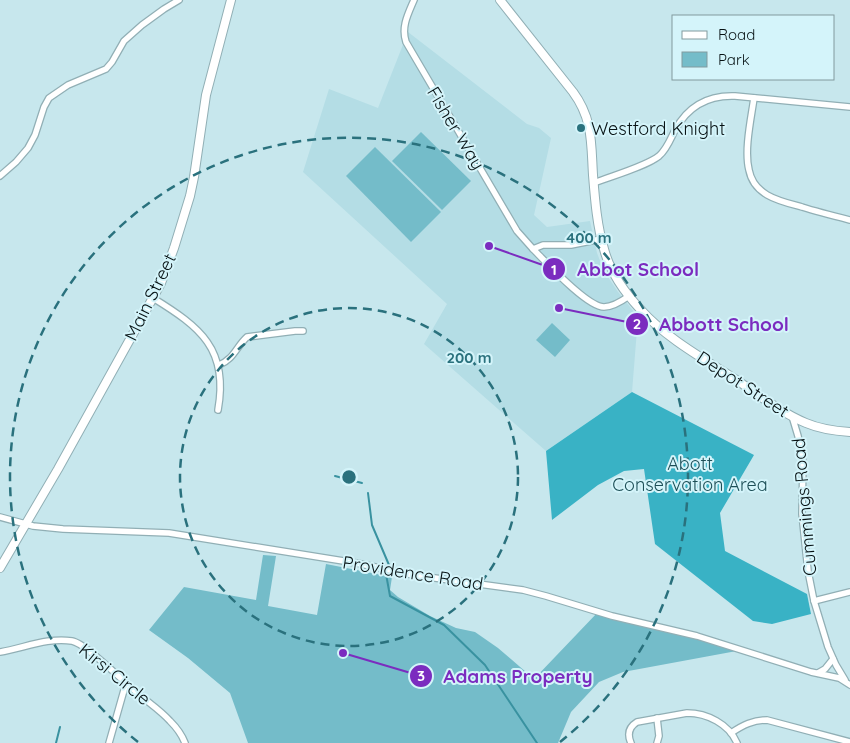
<svg xmlns="http://www.w3.org/2000/svg" width="850" height="743" viewBox="0 0 850 743" font-family="Quicksand,sans-serif">
<style>
.built{fill:#b4dde5}
.green{fill:#74bcc9}
.forest{fill:#39b2c5}
.lines{fill:none;stroke-linecap:round;stroke-linejoin:round}
.stream{stroke:#3992a0;stroke-width:2}
.minor-casing{stroke:#91afb5;stroke-width:8}
.major-casing{stroke:#91afb5;stroke-width:10}
.minor{stroke:#fff;stroke-width:5.5}
.major{stroke:#fff;stroke-width:8}
.ring{fill:none;stroke:#2a717d;stroke-width:2.5;stroke-dasharray:9 6}
.poi-dot{fill:#2a717d;stroke:#d4f4fa;stroke-width:2}
.labels{text-anchor:middle;dominant-baseline:central;stroke-width:4;stroke-linejoin:round;paint-order:stroke}
.street-label{font-size:18px;fill:#071214;stroke:#d4f4fa}
.poi-label{font-size:18px;fill:#071214;stroke:#d4f4fa;text-anchor:start}
.park-label{font-size:18px;fill:#1d4f57;stroke:#d4f4fa}
.centre{fill:#2a717d;stroke:#d4f4fa;stroke-width:2.5}
.ring-label{font-size:15px;text-anchor:middle;font-weight:bold;fill:#2a717d;stroke:#d4f4fa;stroke-width:4;stroke-linejoin:round;paint-order:stroke}
.leader{fill:none;stroke:#7b2cbf;stroke-width:2}
.callout-dot{fill:#7b2cbf;stroke:#d4f4fa;stroke-width:2}
.mark-label{font-size:15px;text-anchor:middle;font-weight:bold;fill:#fff}
.callout-label{font-size:19px;text-anchor:middle;font-weight:bold;fill:#7b2cbf;stroke:#d4f4fa;stroke-width:4;stroke-linejoin:round;paint-order:stroke}
</style>
<rect width="100%" height="100%" fill="#c7e7ed"/>
<!-- built -->
<polygon class="built" points="408,32 527,124 539,128 551,138 534,215 547,227 590,221 597,253 604,271 618,292 638,317 632,392 546,451 424,344 447,304 303,172 329,89 378,108"/>
<!-- green -->
<g class="green">
<polygon points="421,132 471,181 442,210 392,161"/>
<polygon points="375,147 441,212 411,242 346,176"/>
<polygon points="552,323 570,340 555,357 536,340"/>
<polygon points="263,555 276,556 268,606 317,615 326,564 392,577 390,590 398,597 430,616 456,628 475,632 498,648 534,679 598,612 742,650 623,672 599,682 571,712 558,743 248,743 230,693 188,658 149,630 184,587 256,600"/>
</g>
<!-- forest -->
<polygon class="forest" points="632,392 754,455 720,513 725,551 807,594 811,614 772,624 753,621 655,544 644,469 624,471 598,485 552,520 546,451"/>
<g class="lines">
<!-- stream -->
<g class="stream">
<polyline points="335,476 362,483"/>
<polyline points="368,493 372,525 389,565"/>
<polyline points="386,574 390,596 444,625 485,665 537,743"/>
<polyline points="56,743 60,727"/>
</g>
<defs>
<g id="minor">
<path d="M414,0C408,14 401,27 406,42L517,231L533,249L543,245H571L601,239"/>
<path d="M754,98C751,119 744,150 749,170C754,196 780,201 802,207C818,212 834,216 850,220"/>
<polyline points="0,176 16,162 28,148 35,135 44,107 49,98 68,85 106,69 112,62 124,41 142,25 164,9 179,0"/>
<path d="M594,183C611,176 645,167 659,156C667,149 670,140 675,130C688,106 708,95 735,96L850,107"/>
<path d="M533,249C546,262 587,307 604,307C613,307 622,301 629,296"/>
<path d="M153,298C200,327 229,349 218,410"/>
<path d="M219,365C234,359 236,347 247,337L295,331H303"/>
<polyline points="792,416 798,436 803,462 802,514 808,571 814,601 828,647 836,665 845,680"/>
<polyline points="0,517 33,526 63,529 169,533 356,563 413,575 523,590 546,596 612,616 697,636 811,672 839,678 850,685"/>
<polyline points="814,601 850,592"/>
<path d="M0,652C24,648 48,637 72,641C85,643 123,681 135,691C146,701 159,709 170,721C176,727 182,735 185,743"/>
<polyline points="818,673 825,669 833,659"/>
<path d="M731,733C743,725 753,720 767,720L850,742"/>
<polyline points="109,743 126,683"/>
<path d="M631,743C627,734 629,727 637,722L687,713C707,713 729,724 737,743"/>
<polyline points="657,743 659,736 657,718"/>
</g>
<g id="major">
<path d="M500,0L573,92C593,119 591,143 593,175C595,200 597,226 604,249C610,272 625,293 641,310C667,339 706,360 738,381C760,396 782,413 806,423C820,429 835,431 850,432"/>
<polyline points="0,568 58,469 144,314 161,283 174,248 190,196 194,177 206,95 231,0"/>
</g>
</defs>
<!-- minor casing -->
<use href="#minor" class="minor-casing"/>
<!-- major casing -->
<use href="#major" class="major-casing"/>
<!-- minor -->
<use href="#minor" class="minor"/>
<!-- major -->
<use href="#major" class="major"/>
</g>
<!-- distance rings -->
<g class="ring">
<circle cx="349" cy="477" r="169"/>
<path d="M138 742A339 339 0 1 1 560 742"/>
</g>
<!-- markers -->
<circle class="poi-dot" cx="581" cy="128" r="5"/>
<g class="labels">
<!-- street labels -->
<g class="street-label">
<text transform="translate(456 128) rotate(59)">Fisher Way</text>
<text transform="translate(150 297) rotate(-64)">Main Street</text>
<text transform="translate(743 384) rotate(33)">Depot Street</text>
<text transform="translate(804 507) rotate(-95)">Cummings Road</text>
<text transform="translate(413 573) rotate(9)">Providence Road</text>
<text transform="translate(115 674) rotate(39)">Kirsi Circle</text>
</g>
<!-- poi labels -->
<g class="poi-label">
<text x="591" y="128">Westford Knight</text>
</g>
<!-- park labels -->
<g class="park-label">
<text x="690" y="463">Abott<tspan x="690" dy="21">Conservation Area</tspan></text>
</g>
</g>
<circle cx="349" cy="477" r="8" class="centre"/>
<g class="ring-label">
<text x="589" y="243">400 m</text>
<text x="469" y="363">200 m</text>
</g>
<!-- callouts -->
<path class="leader" d="M489 246L554 269M559 308L637 324M343 653L421 676"/>
<g class="callout-dot">
<circle cx="489" cy="246" r="5"/>
<circle cx="559" cy="308" r="5"/>
<circle cx="343" cy="653" r="5"/>
<circle cx="554" cy="269" r="12"/>
<circle cx="637" cy="324" r="12"/>
<circle cx="421" cy="676" r="12"/>
</g>
<g class="mark-label">
<text x="554" y="275">1</text>
<text x="637" y="329">2</text>
<text x="421" y="681">3</text>
</g>
<g class="callout-label">
<text x="638" y="276">Abbot School</text>
<text x="724" y="331">Abbott School</text>
<text x="518" y="683">Adams Property</text>
</g>
<!-- legend -->
<rect x="672" y="15" width="162" height="65" fill="#d4f4fa" stroke="#829a9e"/>
<rect x="682" y="31" width="25" height="8" fill="#ffffff" stroke="#829a9e"/>
<text x="718" y="40" font-size="15" fill="#071214">Road</text>
<rect x="682" y="52" width="25" height="15" fill="#74bcc9" stroke="#829a9e"/>
<text x="718" y="65" font-size="15" fill="#071214">Park</text>
</svg>
